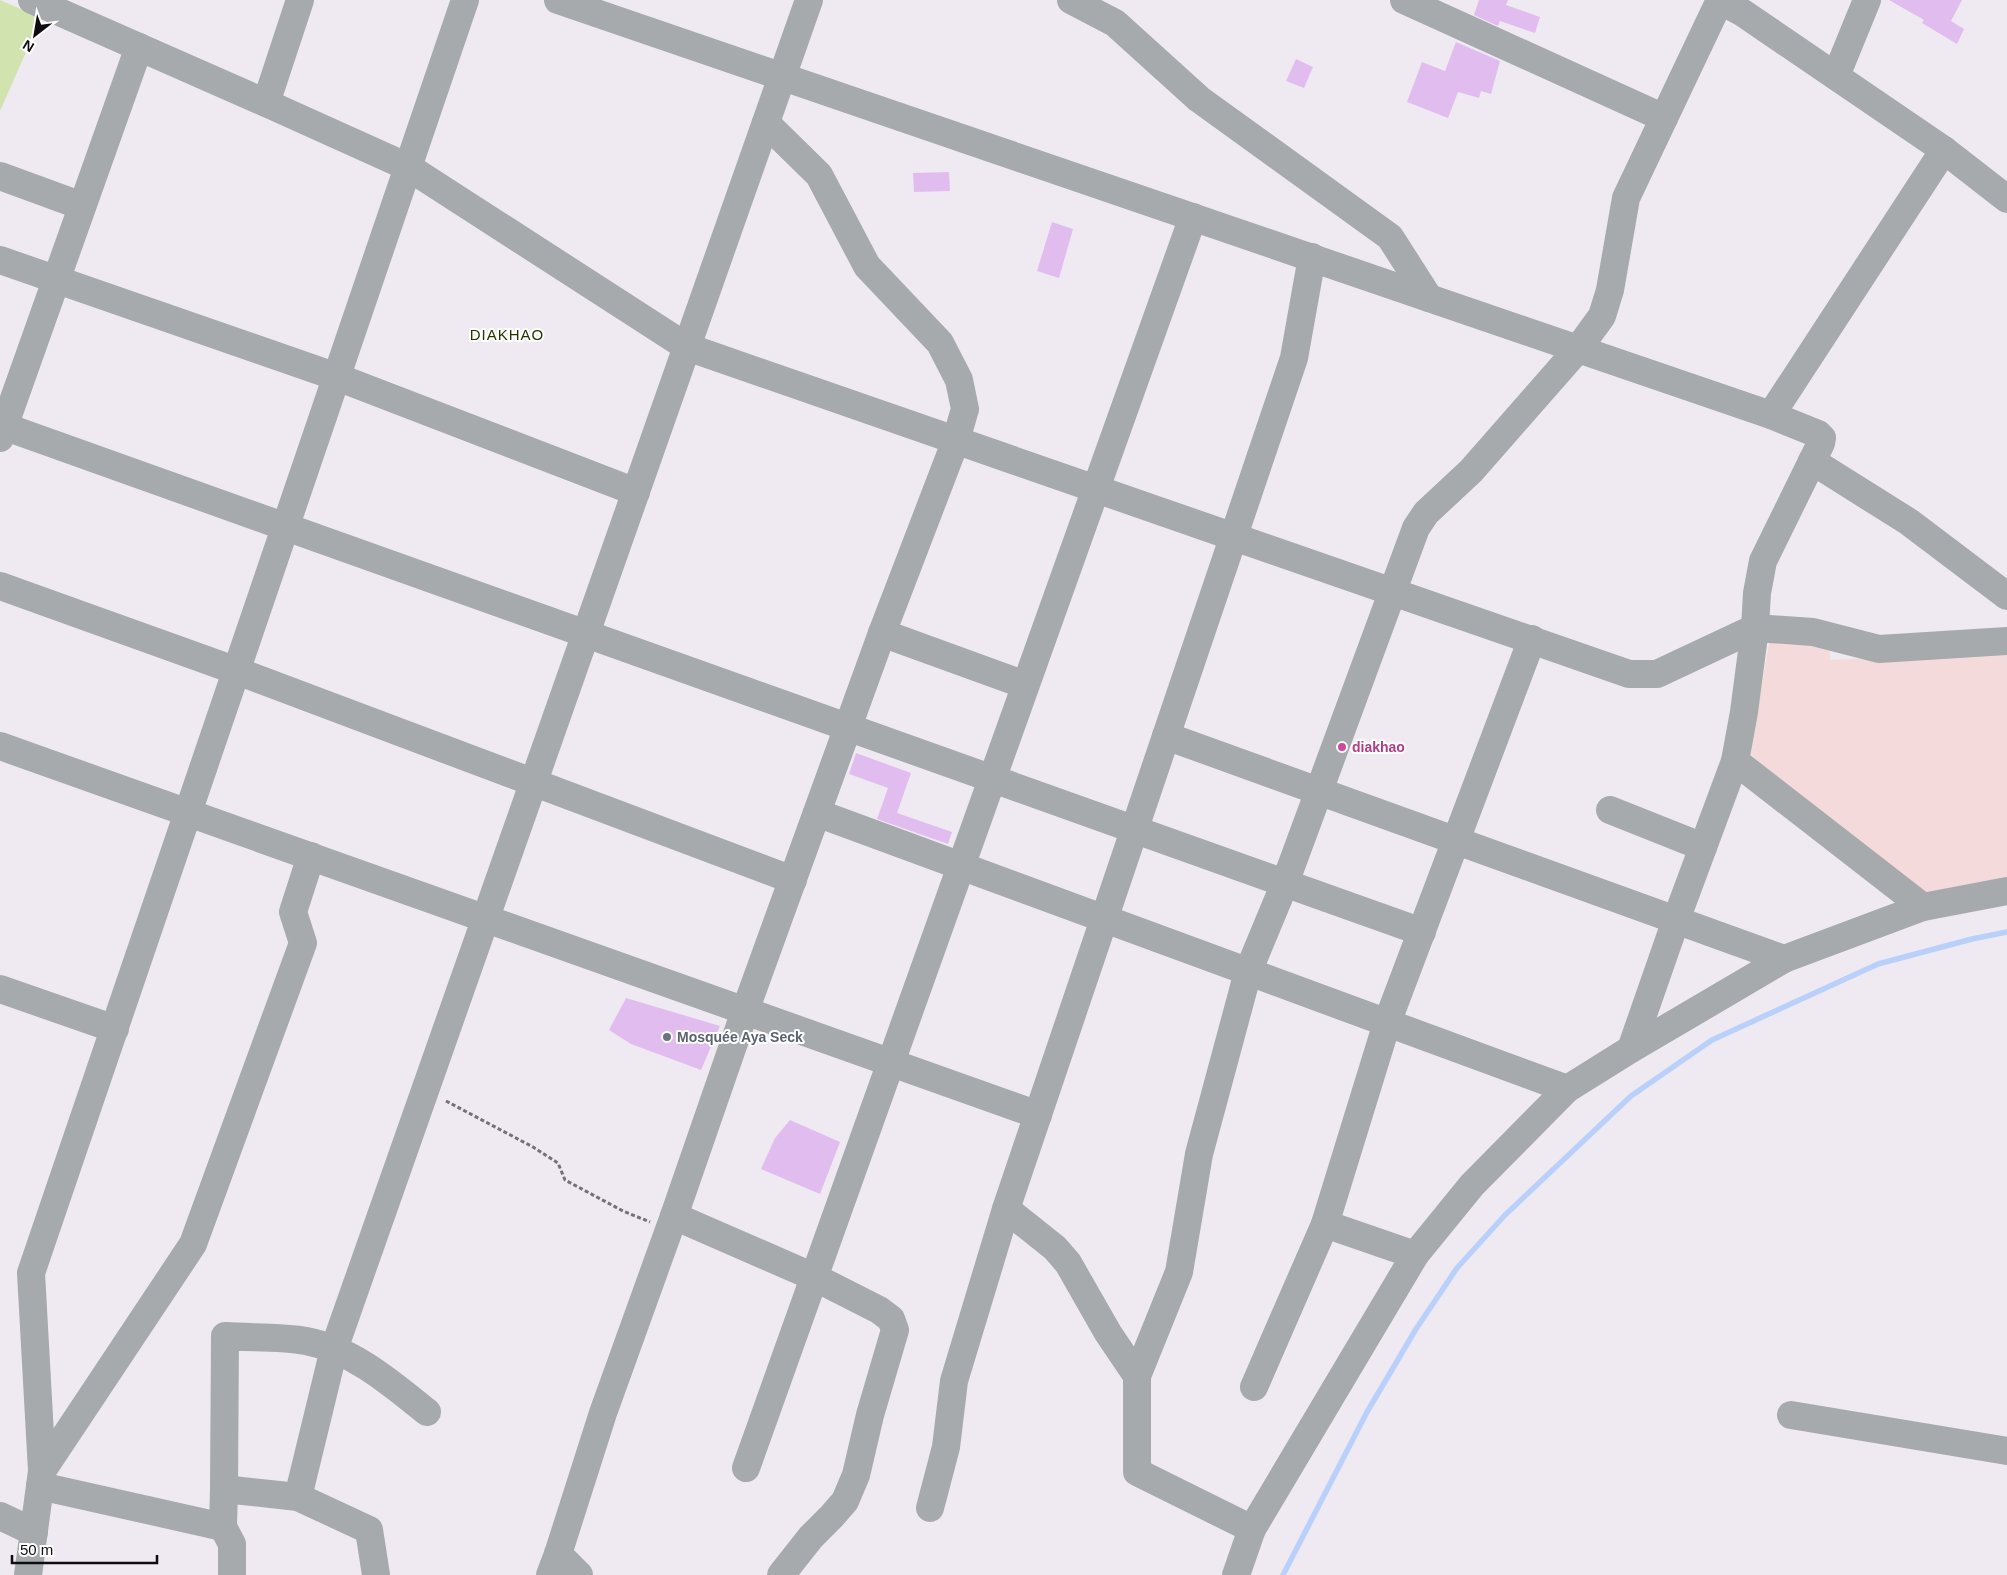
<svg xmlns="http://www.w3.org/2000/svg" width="2007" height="1575" viewBox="0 0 2007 1575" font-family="Arial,sans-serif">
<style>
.education{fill:#f5dadc}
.green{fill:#d1e3af}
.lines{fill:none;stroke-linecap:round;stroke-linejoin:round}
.stream{stroke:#b9d1fa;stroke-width:5.5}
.building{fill:#e1bdef}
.path{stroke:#757177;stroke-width:3;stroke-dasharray:4 2.5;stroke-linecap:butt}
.minor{stroke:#a6aaad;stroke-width:28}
.hotel-dot{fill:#d1479c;stroke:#fff;stroke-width:2}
.worship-dot{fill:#6b7280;stroke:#fff;stroke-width:2}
.labels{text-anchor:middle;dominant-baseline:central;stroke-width:4;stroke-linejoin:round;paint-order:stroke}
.hotel-label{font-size:14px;font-weight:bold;fill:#b23c85;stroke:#fff;text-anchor:start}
.worship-label{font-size:14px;font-weight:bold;fill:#5b616d;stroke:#fff;text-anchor:start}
.neighbourhood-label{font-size:15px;letter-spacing:1px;fill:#233500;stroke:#fff}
</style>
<rect width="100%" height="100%" fill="#efe9f2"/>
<!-- education -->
<polygon class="education" points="1770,638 1829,642 1830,660 2007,652 2007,880 1925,897 1750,754"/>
<!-- green -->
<polygon class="green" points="0,0 41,18 0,111"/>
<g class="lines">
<!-- stream -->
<polyline class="stream" points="1283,1575 1367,1412 1416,1329 1457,1268 1505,1215 1631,1096 1712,1040 1878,964 1972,939 2007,932"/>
</g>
<!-- building -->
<g class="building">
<polygon points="1479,0 1508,0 1506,5 1540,17 1535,33 1500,21 1498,26 1474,15"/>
<polygon points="1889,0 1962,0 1951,21 1964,29 1957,44 1922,23 1924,20"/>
<polygon points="1456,42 1500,61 1491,94 1481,91 1479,98 1458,92 1448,118 1407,102 1422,62 1445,71"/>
<polygon points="1296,59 1313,67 1304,88 1286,81"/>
<polygon points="949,172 950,191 914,192 913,173"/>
<polygon points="1052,222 1073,229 1059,278 1037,271"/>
<polygon points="856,753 911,773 897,813 952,832 948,844 877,819 888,788 849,774"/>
<polygon points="626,998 720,1026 701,1070 631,1044 609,1030"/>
<polygon points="790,1120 840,1142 820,1194 761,1169 775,1138"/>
</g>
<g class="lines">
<!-- path -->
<polyline class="path" points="446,1101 533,1147 558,1163 565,1180 623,1211 650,1222"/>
<!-- minor -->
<g class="minor">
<polyline points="32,0 266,103 408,167 687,347 1629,674 1657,674 1755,628 1813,632 1879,649 2007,641"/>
<polyline points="558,0 1771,415 1818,434 1822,438 1821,443 1763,561 1757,593 1755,628 1744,712 1735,761 1676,920 1631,1049"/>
<polyline points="1071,0 1115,23 1199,99 1390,237 1429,298"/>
<polyline points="1404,0 1664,118"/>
<polyline points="1719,0 1743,13 1944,150 2007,199"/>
<polyline points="1836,76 1867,0"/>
<polyline points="266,103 300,0"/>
<polyline points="0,176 82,206"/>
<polyline points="0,260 337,377 636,492"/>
<polyline points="1771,415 1944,150"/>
<polyline points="0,425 1422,932"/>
<polyline points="0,438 139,47"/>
<polyline points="1812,461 1909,522 2007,596"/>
<polyline points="0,586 237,671 793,880"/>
<polyline points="882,633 1025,685"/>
<polyline points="1166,736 1784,959"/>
<polyline points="0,746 1038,1115"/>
<polyline points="1735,761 1923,907 2007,891"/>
<polyline points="1610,810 1703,847"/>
<polyline points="817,813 1567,1089"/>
<polyline points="0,989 115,1029"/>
<polyline points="1006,1209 1055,1248 1068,1263 1108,1333 1137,1376"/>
<polyline points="674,1216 814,1277 879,1310 891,1319 895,1330 870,1415 856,1475 845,1501 832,1516 811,1537 781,1575"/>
<polyline points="1325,1224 1415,1255"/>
<polyline points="1254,1387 1325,1224 1387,1023 1532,639"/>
<polyline points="1791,1415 2007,1451"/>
<polyline points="746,1468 1193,217"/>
<polyline points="42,1471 193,1244 303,943 293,912 311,856"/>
<polyline points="40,1486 223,1527 224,1489 298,1497 369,1530 376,1575"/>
<path d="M224,1489L225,1336C250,1338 282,1336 306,1341C353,1350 391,1383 427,1412"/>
<polyline points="298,1497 334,1349 809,0"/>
<polyline points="930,1508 946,1447 954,1381 1006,1209 1294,358 1312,257"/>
<polyline points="0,1516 34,1532"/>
<polyline points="223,1527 232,1544 232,1575"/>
<polyline points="1252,1529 1137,1472 1137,1376 1179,1272 1199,1154 1248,972 1285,883 1416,528 1426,513 1471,471 1578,349 1602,316 1610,290 1626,198 1720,0"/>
<polyline points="558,1554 579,1575"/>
<polyline points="28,1575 42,1471 31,1273 465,0"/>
<polyline points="550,1575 558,1554 603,1413 674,1216 745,1011 882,633 956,440 965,409 959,380 940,343 867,266 819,175 766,123"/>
<polyline points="1236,1575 1252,1529 1415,1255 1472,1185 1567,1089 1631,1049 1784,959 1923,907"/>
</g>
</g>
<!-- markers -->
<circle class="hotel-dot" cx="1342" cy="747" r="5"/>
<circle class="worship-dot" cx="667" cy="1037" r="5"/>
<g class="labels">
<!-- hotel labels -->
<g class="hotel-label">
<text x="1352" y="747">diakhao</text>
</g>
<!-- worship labels -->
<g class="worship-label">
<text x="677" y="1037">Mosquée Aya Seck</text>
</g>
<!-- neighbourhood labels -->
<g class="neighbourhood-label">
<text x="507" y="334">DIAKHAO</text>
</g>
</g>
<!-- north arrow -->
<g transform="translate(35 35) rotate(211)" stroke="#ffffff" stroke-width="4" paint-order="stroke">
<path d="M0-4L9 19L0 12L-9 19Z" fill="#0e0c0f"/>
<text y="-8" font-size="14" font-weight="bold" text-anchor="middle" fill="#0e0c0f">N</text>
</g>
<!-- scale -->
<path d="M12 1555v8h145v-8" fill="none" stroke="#0e0c0f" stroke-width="2.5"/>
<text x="20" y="1555" font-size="15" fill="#0e0c0f" stroke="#ffffff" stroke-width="4" paint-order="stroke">50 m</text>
</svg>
